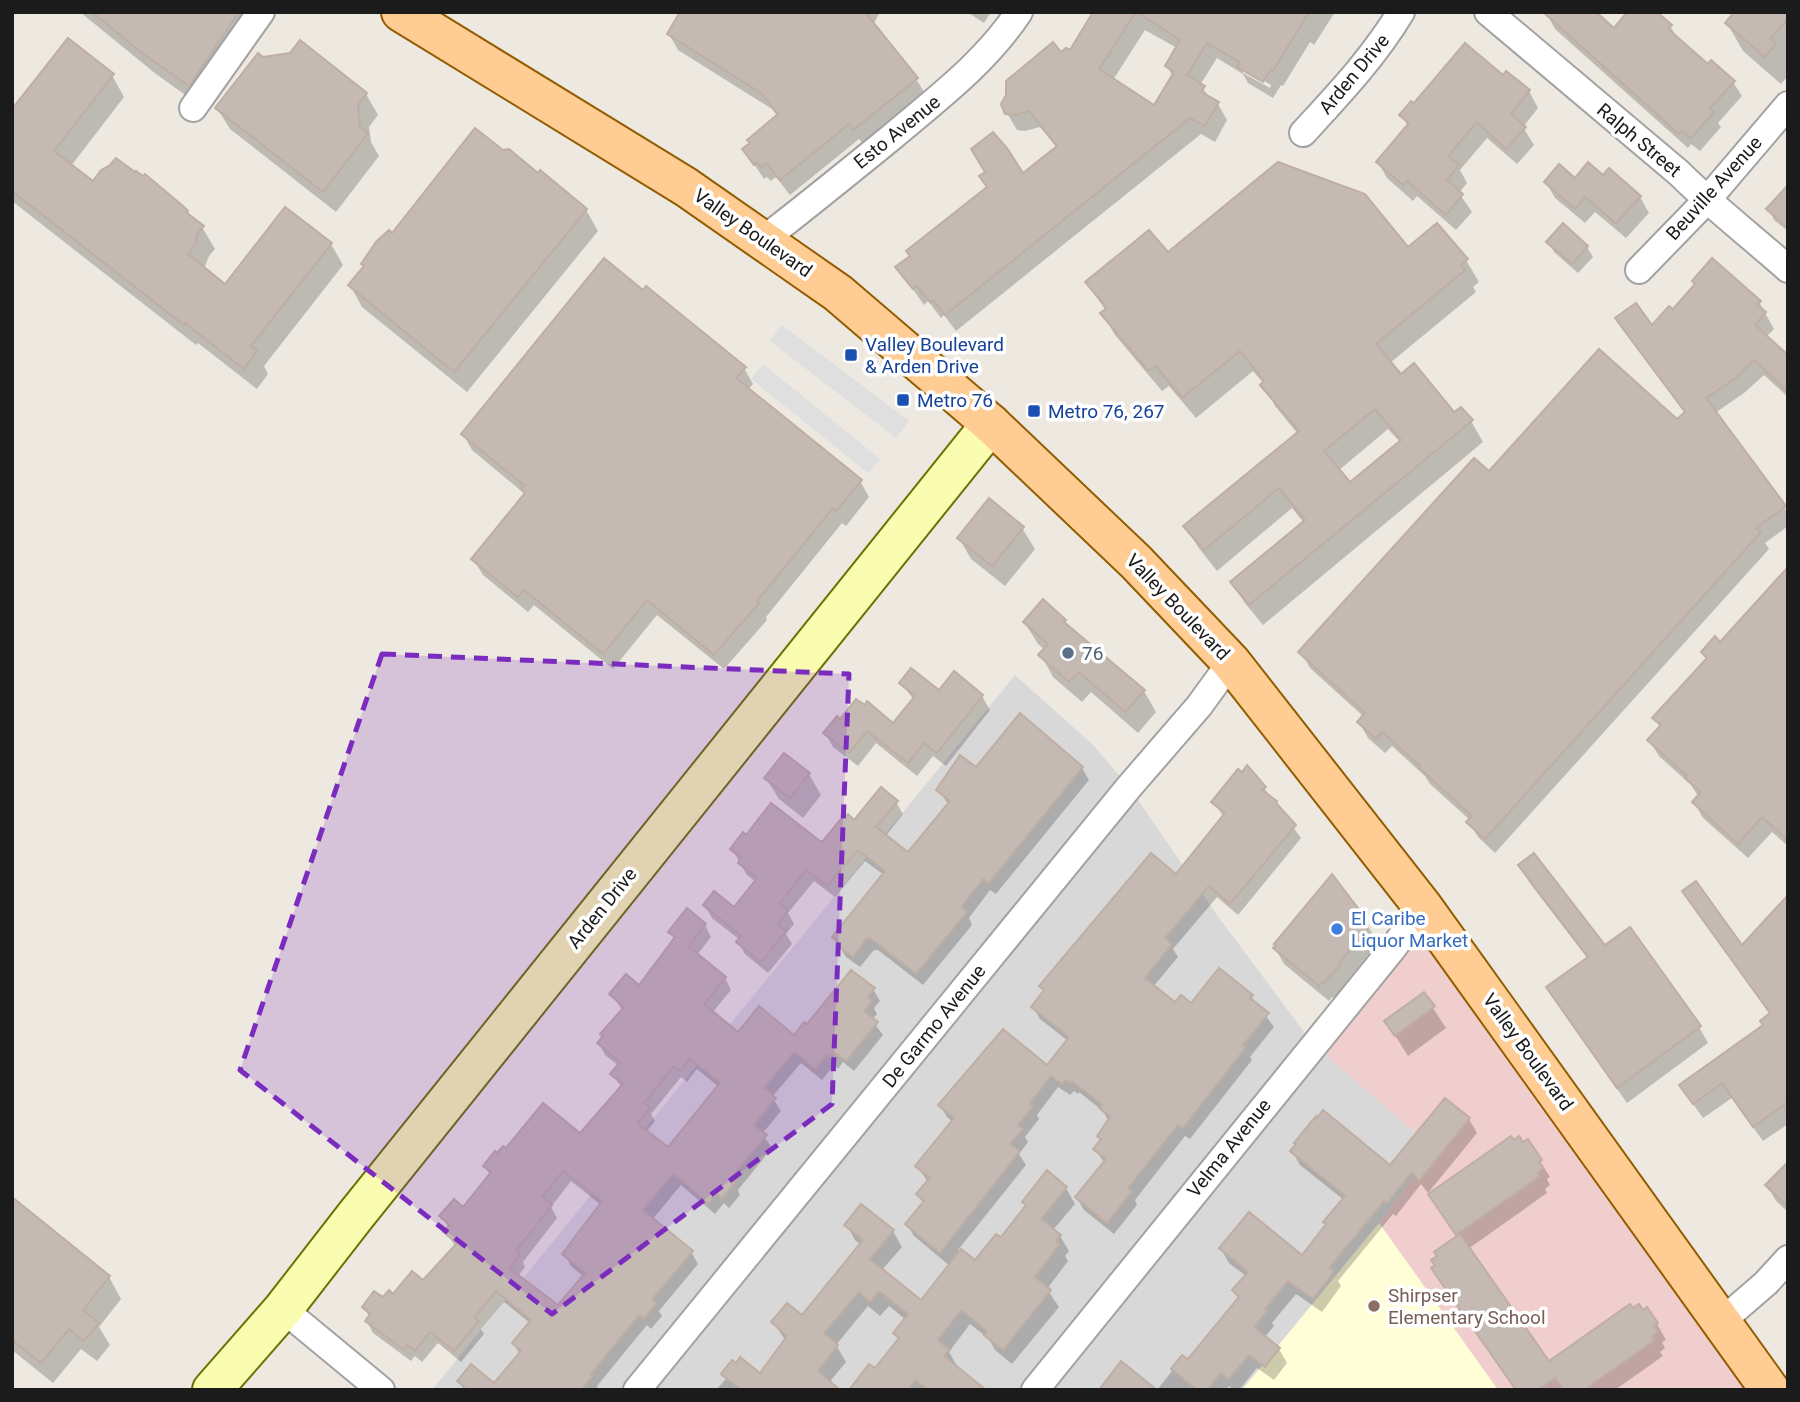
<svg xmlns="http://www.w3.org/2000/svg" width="1800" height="1402" viewBox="0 0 1800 1402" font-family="Roboto,sans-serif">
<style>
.residential{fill:#d9d8d8}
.commercial{fill:#f0cecd}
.education{fill:#fffed7}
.parking{fill:#dfdfdf}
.shadow{fill:#0003;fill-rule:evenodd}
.building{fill:#c5bab3;stroke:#bfaea2;stroke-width:2;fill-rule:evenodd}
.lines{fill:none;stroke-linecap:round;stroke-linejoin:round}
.street-casing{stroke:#a2a2a2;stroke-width:30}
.secondary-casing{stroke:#6a7300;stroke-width:42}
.primary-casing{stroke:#925d00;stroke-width:42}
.street{stroke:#fff;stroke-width:26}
.secondary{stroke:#fafcaf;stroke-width:38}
.primary{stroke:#ffcd93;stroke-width:38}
.marked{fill:#7b2cbf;fill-opacity:0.2;stroke:#7b2cbf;stroke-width:5;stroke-dasharray:14 9;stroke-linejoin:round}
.transit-dot{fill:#1a4fb4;stroke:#fff;stroke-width:2.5}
.service-dot{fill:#5c6f8a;stroke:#fff;stroke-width:2.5}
.shop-dot{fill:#3f7fe0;stroke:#fff;stroke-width:2.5}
.education-dot{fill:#8d6e63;stroke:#fff;stroke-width:2.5}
.labels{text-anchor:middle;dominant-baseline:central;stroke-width:7;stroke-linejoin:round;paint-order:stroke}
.street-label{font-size:19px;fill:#1b1b1b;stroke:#fff}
.transit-label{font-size:19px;fill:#164399;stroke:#fff;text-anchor:start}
.service-label{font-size:19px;fill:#4e5e75;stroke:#fff;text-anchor:start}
.shop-label{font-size:19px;fill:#366cbe;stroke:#fff;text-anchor:start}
.education-label{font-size:19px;fill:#785e54;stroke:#fff;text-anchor:start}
</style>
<rect width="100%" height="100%" fill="#ede8e0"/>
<!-- residential -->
<polygon class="residential" points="1015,675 1093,745 1129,787 1217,915 1313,1044 1434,1149 1379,1223 1242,1390 432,1390"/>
<!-- commercial -->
<polygon class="commercial" points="1423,907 1770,1390 1498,1390 1379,1223 1434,1149 1313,1044"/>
<!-- education -->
<polygon class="education" points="1379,1223 1498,1390 1242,1390"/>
<!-- parking -->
<g class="parking">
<polygon points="782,325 909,421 896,438 770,341"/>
<polygon points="763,364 880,459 868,473 751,379"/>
</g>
<!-- shadow -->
<g class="shadow">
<polygon points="80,12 248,12 202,107 156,74"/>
<polygon points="682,12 880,12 873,25 916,79 926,95 864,145 859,139 790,195 776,177 771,181 767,177 764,179 744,149 778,117 772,109 678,50 669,34"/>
<polygon points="967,12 991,12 984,23"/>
<path d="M1105,12H1335L1314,45L1310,42L1283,86L1281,85L1273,98L1248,83L1243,74L1217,58L1200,85L1211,99L1218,104L1227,120L1215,142L1201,134L956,331L944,315L941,318L928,301L924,305L898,268L1057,148L1040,127L1025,131L1017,130L1007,113L1061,54L1070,53ZM1145,30L1177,48L1167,66L1173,77L1155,107L1113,80ZM1243,68L1271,85L1270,88L1243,73Z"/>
<polygon points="1788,12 1788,76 1781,84 1743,51 1727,23"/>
<polygon points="1547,14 1614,30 1670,26 1679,41 1708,67 1733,82 1742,96 1718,123 1721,127 1700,151 1691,144 1688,148 1555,29"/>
<polygon points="263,59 366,94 378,115 369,127 371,142 379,156 336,212 230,129 217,108"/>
<polygon points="112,75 124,97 71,166 93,184 187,212 202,227 215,249 209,256 204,269 226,286 331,244 343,265 264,366 268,374 257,389 198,343 196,345 12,201 12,112"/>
<polygon points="1503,77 1529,91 1538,108 1523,127 1534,145 1517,164 1487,138 1460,170 1467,183 1459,193 1472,212 1456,230 1417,196 1413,201 1387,178 1378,162 1408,126 1401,115 1414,106"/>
<polygon points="1603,178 1640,197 1649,213 1626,238 1595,212 1585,223 1555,198 1546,182"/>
<polygon points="1788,188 1788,231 1774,220 1769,209"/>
<polygon points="586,210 598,231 467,392 362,307 350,285 365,268 363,264 393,235"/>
<polygon points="1549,242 1587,247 1593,257 1578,273 1554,252"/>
<path d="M1408,249L1466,260L1479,282L1473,287L1476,292L1390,363L1401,376L1454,415L1471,421L1483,442L1263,625L1245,603L1232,582L1304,523L1292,508L1217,571L1198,547L1186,526L1298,434L1275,406L1264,384L1253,371L1196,418L1169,386L1162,391L1115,335L1103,314L1106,311L1087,283L1168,255ZM1388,429L1401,443L1350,485L1338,471Z"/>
<polygon points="1759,302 1774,329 1766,337 1788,357 1788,397 1764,375 1744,393 1715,413 1784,507 1788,513 1788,526 1765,543 1769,549 1495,853 1478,837 1469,822 1470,820 1430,784 1425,776 1392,746 1385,753 1368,738 1359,722 1364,717 1310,668 1301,652 1489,474 1677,421 1685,413 1618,319 1652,328 1674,312"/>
<polygon points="744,368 753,384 748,390 860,481 869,497 846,526 842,523 766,617 767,620 724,669 657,615 613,669 534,605 528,612 483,575 473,559 526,495 472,450 463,434"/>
<polygon points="1022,528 1035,549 1005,586 971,559 959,538"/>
<polygon points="1788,570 1788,846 1772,832 1748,858 1703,818 1694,802 1699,797 1691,785 1659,756 1649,740 1660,728 1655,718 1707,660 1703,652 1721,644"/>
<polygon points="1065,621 1070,630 1144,691 1156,712 1138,733 1091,692 1082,702 1053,677 1041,655 1045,650 1038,644 1025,623"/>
<polygon points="955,673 982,696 990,710 946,766 933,756 917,776 876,743 858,766 833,747 825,733 840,721 894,725 914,700 901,683 939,692"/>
<polygon points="1082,768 1089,780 996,894 990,890 969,918 972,925 923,985 878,950 874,950 860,967 846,957 834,937 884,875 865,861 835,897 814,881 788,913 794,924 786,934 792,944 768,973 745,954 738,942 740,940 712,918 705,906 734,909 756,882 747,875 732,849 824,842 854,822 896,802 903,814 885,837 908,855 949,805 938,790 977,769"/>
<polygon points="809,774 821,795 803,818 779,799 766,778"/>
<polygon points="1264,788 1301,838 1238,915 1217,897 1173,949 1178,957 1153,987 1175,1005 1191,1005 1251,996 1274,1027 1250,1057 1252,1060 1190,1139 1185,1136 1135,1200 1137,1205 1114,1234 1084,1210 1077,1198 1105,1164 1095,1149 1102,1141 1099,1136 1109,1122 1103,1111 1079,1092 1078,1094 1074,1091 1070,1095 1058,1087 1037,1115 1039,1119 1025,1137 1028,1142 1019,1154 1026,1165 958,1250 975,1263 1001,1240 1027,1207 1024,1202 1047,1173 1066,1188 1075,1204 1053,1230 1060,1236 1069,1251 1065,1256 1068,1261 1047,1289 1059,1307 1012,1364 995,1350 989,1339 970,1324 949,1352 957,1366 956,1368 978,1390 851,1390 875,1370 899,1341 895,1333 906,1320 889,1306 880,1316 868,1306 836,1345 846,1362 823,1390 716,1390 726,1379 723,1375 760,1375 786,1341 773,1322 802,1318 861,1245 855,1240 847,1225 893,1231 902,1247 882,1270 922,1302 950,1266 914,1236 907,1224 924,1205 918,1195 928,1182 917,1166 953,1122 947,1117 940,1105 1047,1067 1068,1041 1040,1019 1033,1007 1045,993 1041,986 1176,877 1224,817 1213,802"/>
<polygon points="1520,865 1604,947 1699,1027 1708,1043 1627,1103 1558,1004 1588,959 1529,882"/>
<polygon points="1684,891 1742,948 1788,897 1788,1124 1763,1141 1732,1098 1703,1118 1691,1101 1765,1026 1771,1015"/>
<polygon points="1363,917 1372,933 1371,951 1334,998 1332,997 1329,1001 1284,964 1275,948"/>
<path d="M705,925L711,937L697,955L725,978L731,990L712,1013L738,1034L794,1037L873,989L880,1001L874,1008L877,1014L872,1020L883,1035L854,1071L843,1062L838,1069L834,1065L822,1080L801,1063L772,1097L781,1111L762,1134L772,1148L738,1190L740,1195L729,1208L724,1203L715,1214L681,1185L652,1220L691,1252L698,1264L659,1311L662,1316L651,1329L647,1325L597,1386L598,1390H464L459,1381L495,1386L520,1355L514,1344L530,1323L504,1302L481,1329L484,1334L461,1362L438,1343L422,1362L415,1356L411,1361L373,1333L367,1321L370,1317L364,1307L394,1297L423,1282L456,1247L446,1233L449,1229L442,1216L463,1209L490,1175L485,1166L506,1150L580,1136L622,1088L612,1074L619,1066L605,1055L599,1043L623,1011L611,994L639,987L675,940L670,932ZM697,1069L719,1087L669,1149L646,1132L655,1121L651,1114L681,1077L687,1082ZM571,1181L601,1205L564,1254L571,1266L584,1277L559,1308L518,1276L525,1267L523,1262L557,1218L551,1207Z"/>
<polygon points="1424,994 1446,1028 1408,1056 1386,1021"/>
<polygon points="1469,1119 1477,1133 1428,1193 1421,1184 1396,1216 1393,1214 1338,1281 1341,1286 1322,1312 1296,1294 1272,1323 1274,1326 1264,1338 1279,1349 1287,1363 1274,1380 1257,1368 1239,1390 1234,1390 1229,1386 1226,1390 1157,1390 1183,1357 1188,1362 1239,1300 1234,1291 1246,1276 1229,1263 1221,1249 1302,1258 1344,1200 1300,1165 1292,1151 1391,1167"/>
<polygon points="1527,1141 1550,1177 1547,1179 1550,1185 1545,1189 1547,1193 1468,1249 1548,1364 1657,1324 1666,1340 1662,1342 1665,1348 1660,1352 1663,1356 1615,1390 1516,1390 1458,1237 1440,1210 1514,1142 1523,1144"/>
<polygon points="1788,1164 1788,1212 1776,1201 1767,1185"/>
<polygon points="12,1199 109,1277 121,1299 99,1327 110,1345 97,1361 81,1349 53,1383 12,1350"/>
</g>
<!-- building -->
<g class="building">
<polygon points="92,12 239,12 189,86 142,53"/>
<polygon points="680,12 865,12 918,78 853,130 849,124 780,180 766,163 761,167 757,162 754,165 742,149 750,143 747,140 778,114 761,93 667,34"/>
<polygon points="1093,12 1136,12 1099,69 1154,105 1174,72 1165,66 1180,40 1137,12 1309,12 1273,71 1271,69 1263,82 1237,67 1240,62 1207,43 1187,75 1205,86 1201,92 1219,102 1205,126 1190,118 945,315 933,300 930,302 917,286 913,289 895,267 910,256 906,251 987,187 979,176 985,172 971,149 993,132 1007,148 1023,173 1057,146 1029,111 1015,115 1005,114 1001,104 1006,95 1006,81 1053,42 1061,52 1066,48 1070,50"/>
<polygon points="1543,12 1596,12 1614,28 1627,12 1657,12 1672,25 1668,29 1708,64 1711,60 1735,81 1710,108 1714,112 1691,138 1682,131 1679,134"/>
<polygon points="1734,12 1788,12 1788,19 1770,39 1776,44 1765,57 1725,23"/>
<polygon points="68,38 114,74 54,151 93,181 101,170 109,166 116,158 135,172 136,171 143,176 145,174 183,206 188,211 187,213 204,226 197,234 196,243 188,254 225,284 285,207 332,243 251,346 257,351 244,369 185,323 184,325 12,191 12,109"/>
<polygon points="300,40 367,93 358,105 360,127 368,133 323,192 215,108 258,53 263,57 290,53"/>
<polygon points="1465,43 1503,75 1506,71 1530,90 1511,114 1526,127 1506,149 1477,122 1448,156 1459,165 1447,180 1463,194 1446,215 1407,181 1403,185 1376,162 1409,123 1399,115 1411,101 1414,103"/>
<polygon points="475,128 503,150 509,149 538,173 540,170 587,209 454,372 348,285 364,266 361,264 376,242 389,230 392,233"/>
<path d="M1278,162L1365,194L1408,247L1437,223L1468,259L1461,265L1465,270L1376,344L1401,374L1414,363L1454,412L1461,407L1473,420L1249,605L1230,582L1305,520L1279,488L1204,550L1183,526L1299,431L1260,385L1264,381L1240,351L1182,398L1156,366L1148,371L1100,313L1107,308L1085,282L1149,230L1168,252ZM1375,409L1401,440L1350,482L1324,451Z"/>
<polygon points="1588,162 1603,175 1609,168 1641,196 1616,223 1585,197 1575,209 1544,182 1559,164 1575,178"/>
<polygon points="1788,185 1788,228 1766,209"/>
<polygon points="1563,223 1588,246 1572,264 1546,242"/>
<polygon points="604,258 643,290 646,286 746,367 736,378 862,480 836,511 833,508 757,601 759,603 714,655 647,600 603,654 524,590 518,597 471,559 525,493 521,489 524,485 461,434"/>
<polygon points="1712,258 1761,301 1757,305 1766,312 1755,325 1788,355 1788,392 1754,360 1736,378 1706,398 1786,506 1756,528 1761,532 1485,839 1466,822 1472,816 1419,768 1420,766 1382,732 1376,739 1357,722 1365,713 1298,652 1474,458 1489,471 1599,349 1677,419 1685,412 1615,318 1636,303 1652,325 1669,306 1673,309 1695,284 1692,281"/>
<polygon points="989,498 1024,527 992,566 957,538"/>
<polygon points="1788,567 1788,840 1762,817 1738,844 1692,802 1701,792 1685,778 1687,776 1647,740 1661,725 1652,718 1707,658 1701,652 1715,636 1720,642"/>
<polygon points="1043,599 1066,620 1064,622 1145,690 1125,712 1079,672 1069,682 1038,655 1048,644 1023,622"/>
<polygon points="911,668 939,690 954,671 983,695 937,753 924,743 908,763 867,731 849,753 823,733 837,716 840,719 856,699 865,705 867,701 893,723 915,696 899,683"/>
<polygon points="1020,713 1083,767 989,883 983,879 961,907 967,912 916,974 870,938 867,938 853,957 837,945 839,943 832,937 885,871 858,850 827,886 806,870 779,904 788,910 778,924 786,931 761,962 736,942 741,936 703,905 714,891 734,907 757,878 738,863 741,858 730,849 743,832 746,835 771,803 820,841 823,841 840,820 848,814 854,820 881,787 898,801 876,827 908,852 950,801 936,790 960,755 976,767"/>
<polygon points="784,753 810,773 790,798 764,778"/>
<polygon points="1247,765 1266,787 1262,790 1277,801 1276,803 1296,825 1230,904 1209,886 1165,938 1172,944 1145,978 1175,1002 1181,995 1191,1003 1219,968 1253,995 1250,998 1269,1013 1243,1045 1246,1047 1183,1128 1178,1125 1128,1188 1132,1191 1107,1223 1075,1197 1106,1159 1093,1149 1101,1139 1097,1136 1110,1117 1099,1108 1102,1105 1072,1081 1070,1083 1066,1080 1062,1084 1051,1076 1030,1103 1033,1106 1018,1125 1023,1129 1010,1144 1020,1151 940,1253 905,1224 924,1201 916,1194 930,1178 915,1166 954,1118 938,1105 1003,1029 1047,1065 1069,1037 1031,1007 1044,990 1039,986 1151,853 1176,874 1225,813 1211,802 1238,769 1242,772"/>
<polygon points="1534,853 1605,945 1630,927 1701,1026 1617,1088 1546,987 1588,957 1518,865"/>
<polygon points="1332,874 1364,916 1363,934 1339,963 1341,964 1324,983 1322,982 1319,986 1273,948 1276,945 1274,944"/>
<polygon points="1696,881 1742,945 1788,895 1788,1102 1753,1127 1722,1083 1693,1104 1679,1085 1763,1025 1760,1021 1770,1013 1682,891"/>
<path d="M687,908L706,924L688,946L726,977L704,1004L738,1032L759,1006L794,1035L804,1022L807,1024L851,970L875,988L868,997L872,1001L864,1011L878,1022L846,1061L835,1052L830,1058L827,1055L815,1069L794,1052L764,1088L776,1098L754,1125L767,1135L731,1178L735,1182L722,1198L716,1193L708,1203L673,1174L643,1210L693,1251L652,1299L657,1303L644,1319L639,1315L591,1374L593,1376L581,1390H468L457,1381L471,1364L494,1383L521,1351L512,1343L531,1320L496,1291L474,1318L479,1321L454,1351L430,1332L415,1351L407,1345L404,1350L365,1321L370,1314L362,1307L374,1291L383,1297L389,1290L393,1294L412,1271L423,1280L457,1243L443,1232L450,1225L439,1216L454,1199L463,1207L491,1172L483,1166L495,1151L497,1153L503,1146L506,1148L543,1103L580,1133L623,1084L610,1074L620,1062L597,1043L603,1036L600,1034L624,1007L609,994L626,974L639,985L675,937L668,932ZM690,1059L720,1083L668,1147L637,1123L650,1108L644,1103L674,1066L680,1071ZM563,1171L602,1201L562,1254L585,1273L558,1305L509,1268L520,1254L516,1251L552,1205L542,1197Z"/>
<polygon points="1424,992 1435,1006 1395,1036 1384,1021"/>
<polygon points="1445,1098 1470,1118 1419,1181 1412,1172 1387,1203 1384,1201 1329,1268 1334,1271 1313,1299 1288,1281 1265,1309 1267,1311 1254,1327 1280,1348 1265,1367 1249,1355 1229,1379 1221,1373 1207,1390 1197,1390 1171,1369 1182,1355 1188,1359 1239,1297 1232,1290 1248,1272 1219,1248 1249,1212 1302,1255 1326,1224 1323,1222 1345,1196 1290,1151 1296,1144 1294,1143 1316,1116 1317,1118 1323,1110 1390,1165"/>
<polygon points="1511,1136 1514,1140 1519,1136 1523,1142 1528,1139 1542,1160 1539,1162 1543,1168 1537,1173 1540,1176 1456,1235 1428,1194"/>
<polygon points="1788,1162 1788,1207 1765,1185"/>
<polygon points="1047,1170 1067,1187 1041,1219 1061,1235 1056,1241 1060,1244 1035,1277 1051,1290 1003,1350 984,1335 987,1331 961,1310 938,1340 950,1350 944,1356 986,1390 928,1390 916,1380 908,1390 849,1390 869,1364 875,1368 899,1338 893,1333 908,1314 879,1291 870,1302 859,1292 824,1333 838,1345 818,1371 840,1390 741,1390 721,1374 732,1360 736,1363 740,1357 760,1373 787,1336 771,1322 787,1303 802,1315 863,1240 844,1225 861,1204 894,1230 870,1259 921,1300 961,1249 975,1260 996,1234 1001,1237 1026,1205 1022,1202"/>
<polygon points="12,1197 110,1276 83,1310 99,1323 84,1341 69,1329 41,1363 12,1340"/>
<polygon points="1460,1234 1549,1361 1630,1304 1633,1308 1639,1304 1643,1310 1647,1307 1658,1323 1654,1326 1658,1332 1652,1336 1655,1340 1584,1390 1564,1390 1555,1378 1538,1390 1516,1390 1431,1268 1435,1266 1431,1260 1437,1256 1434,1252"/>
<polygon points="1121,1361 1157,1390 1099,1390"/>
</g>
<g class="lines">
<defs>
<g id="street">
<path d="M1488,12L1679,173C1713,207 1752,237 1788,269"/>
<polyline points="193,108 261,12"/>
<path d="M1303,133C1338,95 1374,57 1401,12"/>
<path d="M763,240C807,206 850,171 893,136C938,98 986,62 1019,12"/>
<polyline points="1639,270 1707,200 1788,105"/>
<polyline points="283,1309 381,1390"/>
<polyline points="1722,1321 1766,1283 1788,1259"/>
<polyline points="637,1390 1129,787 1199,706 1231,662"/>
<polyline points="1035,1390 1393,948 1423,907"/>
</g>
<polyline id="secondary" points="212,1390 283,1309 356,1215 991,424"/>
<polyline id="primary" points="401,12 686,187 838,293 991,424 1136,562 1231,662 1423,907 1770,1390"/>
</defs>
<!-- street casing -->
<use href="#street" class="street-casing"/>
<!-- secondary casing -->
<use href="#secondary" class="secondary-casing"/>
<!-- primary casing -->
<use href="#primary" class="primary-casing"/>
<!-- street -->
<use href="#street" class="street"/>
<!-- secondary -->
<use href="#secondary" class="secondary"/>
<!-- primary -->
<use href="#primary" class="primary"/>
</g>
<!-- marked area -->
<path class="marked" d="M382,654L849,674L832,1104L552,1314L240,1070Z"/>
<!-- markers -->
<g class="transit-dot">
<rect x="844" y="348" width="14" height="14" rx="3.5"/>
<rect x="896" y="393" width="14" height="14" rx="3.5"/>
<rect x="1027" y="404" width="14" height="14" rx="3.5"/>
</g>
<circle class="service-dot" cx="1068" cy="653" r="7"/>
<circle class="shop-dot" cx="1337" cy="929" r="7"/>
<circle class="education-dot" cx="1374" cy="1306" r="7"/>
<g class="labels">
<!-- street labels -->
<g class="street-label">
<text transform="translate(1354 74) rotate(-50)">Arden Drive</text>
<text transform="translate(897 132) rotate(-39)">Esto Avenue</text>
<text transform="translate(1639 140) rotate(40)">Ralph Street</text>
<text transform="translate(1714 188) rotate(-48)">Beuville Avenue</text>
<text transform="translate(753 233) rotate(35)">Valley Boulevard</text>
<text transform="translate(1178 607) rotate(46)">Valley Boulevard</text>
<text transform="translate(602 908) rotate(-51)">Arden Drive</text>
<text transform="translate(934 1026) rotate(-51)">De Garmo Avenue</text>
<text transform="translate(1528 1052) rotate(54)">Valley Boulevard</text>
<text transform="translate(1229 1148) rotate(-51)">Velma Avenue</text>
</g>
<!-- transit labels -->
<g class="transit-label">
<text x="865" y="344">Valley Boulevard<tspan x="865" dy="22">&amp; Arden Drive</tspan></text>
<text x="917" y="400">Metro 76</text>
<text x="1048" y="411">Metro 76, 267</text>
</g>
<!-- service labels -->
<g class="service-label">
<text x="1082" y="653">76</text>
</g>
<!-- shop labels -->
<g class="shop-label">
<text x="1351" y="918">El Caribe<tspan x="1351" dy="22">Liquor Market</tspan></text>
</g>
<!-- education labels -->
<g class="education-label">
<text x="1388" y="1295">Shirpser<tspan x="1388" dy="22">Elementary School</tspan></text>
</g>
</g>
<!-- border -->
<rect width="1800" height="1402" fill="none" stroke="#1b1b1b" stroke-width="28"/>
</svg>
